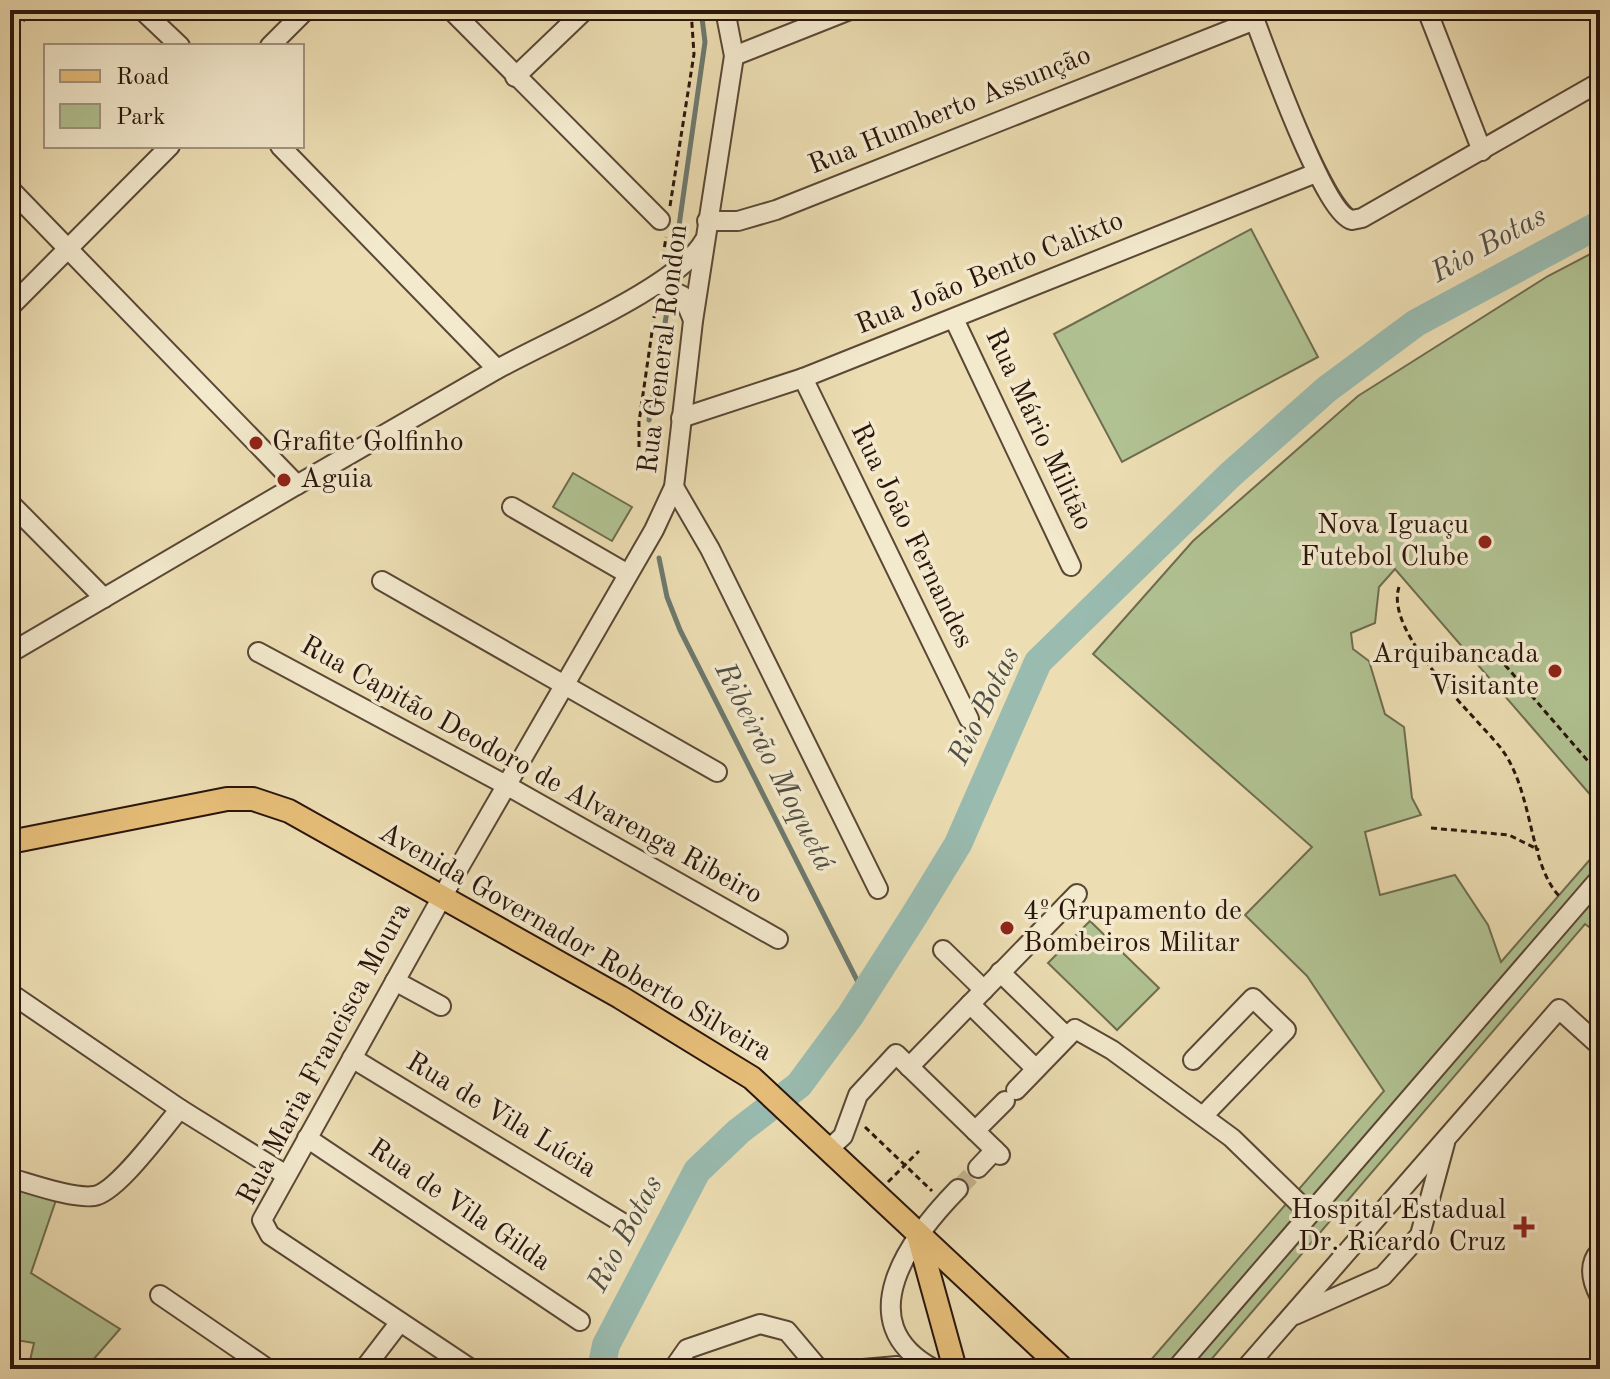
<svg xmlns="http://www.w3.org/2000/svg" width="1610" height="1379" viewBox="0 0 1610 1379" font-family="'Old Standard TT',serif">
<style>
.green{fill:#b1c292;stroke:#6e6c4f;stroke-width:2}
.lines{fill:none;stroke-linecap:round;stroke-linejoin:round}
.stream{stroke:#6d796e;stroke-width:5}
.river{stroke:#99bbb0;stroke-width:28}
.minor-tunnel{stroke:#c5b591;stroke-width:18;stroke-dasharray:18 9;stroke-linecap:butt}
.minor-casing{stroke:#5a4736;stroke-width:22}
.major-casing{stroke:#2a150c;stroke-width:26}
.path{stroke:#2a150c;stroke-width:3;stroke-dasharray:6 4;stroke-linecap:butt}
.minor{stroke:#f3e9cd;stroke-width:18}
.major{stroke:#e6be79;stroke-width:22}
.poi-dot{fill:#8f2418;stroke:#f3e9cd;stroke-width:3}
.labels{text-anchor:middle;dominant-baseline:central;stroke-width:7;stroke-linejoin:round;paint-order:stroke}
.street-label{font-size:28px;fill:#2a150c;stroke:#f3e9cd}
.poi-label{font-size:28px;fill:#2a150c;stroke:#f3e9cd;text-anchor:start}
.water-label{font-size:30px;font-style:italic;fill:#514f45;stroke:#f3e9cd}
</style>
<rect width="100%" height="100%" fill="#ecddb2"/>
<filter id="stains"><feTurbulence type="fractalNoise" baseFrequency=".0025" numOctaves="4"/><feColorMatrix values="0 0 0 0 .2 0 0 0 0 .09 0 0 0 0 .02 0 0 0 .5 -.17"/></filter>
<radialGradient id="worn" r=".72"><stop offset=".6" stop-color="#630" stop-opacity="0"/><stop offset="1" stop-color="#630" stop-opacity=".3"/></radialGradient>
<!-- green -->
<g class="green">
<polygon points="1251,229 1318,357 1122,462 1054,334"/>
<polygon points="1600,249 1600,806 1395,569 1379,587 1375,623 1351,633 1353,649 1369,661 1385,714 1404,727 1412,798 1421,815 1365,832 1380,895 1455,875 1488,925 1501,962 1600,848 1600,935 1585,924 1203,1369 1143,1369 1384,1091 1307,976 1245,915 1312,847 1093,654 1193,541 1358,396 1548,276"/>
<polygon points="573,473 632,507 612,541 553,507"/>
<polygon points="1090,921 1159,988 1117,1030 1048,963"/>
<polygon points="21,1190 56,1200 31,1273 120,1329 85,1369 28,1369 34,1343 10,1339 10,1206"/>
</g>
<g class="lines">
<!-- stream -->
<g class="stream">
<polyline points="676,247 705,42 701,10"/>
<polyline points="649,420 668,305"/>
<polyline points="659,558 667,597 680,630 863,992"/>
</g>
<!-- river -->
<polyline class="river" points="601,1369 606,1345 697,1171 739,1131 799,1085 850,1016 914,916 958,844 1038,662 1230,475 1327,389 1416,323 1600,224"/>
<!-- minor-tunnel -->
<polyline class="minor-tunnel" points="958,1189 978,1168"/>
<defs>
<g id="minor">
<polyline points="142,10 180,46"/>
<polyline points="451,10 660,220"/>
<path d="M1251,10C1264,44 1324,214 1352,220L1362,218L1600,82"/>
<polyline points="1427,10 1482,151"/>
<polyline points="1598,10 1600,15"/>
<polyline points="270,46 306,10"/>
<polyline points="734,56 850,10"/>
<polyline points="515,77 585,10"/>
<polyline points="280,146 497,369"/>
<polyline points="10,189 297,485"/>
<polyline points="707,221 738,221 776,210 1255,20"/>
<polyline points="659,284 683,296 693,320"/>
<polyline points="10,307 170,146"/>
<polyline points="954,319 1071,566"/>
<polyline points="803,378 969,719"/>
<polyline points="681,418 803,378 1316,173"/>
<polyline points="674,487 710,549 878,889"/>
<polyline points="10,503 104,598"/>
<polyline points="512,507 628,574"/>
<polyline points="382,581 717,772"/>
<polyline points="258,652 506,785 778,939"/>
<path d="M10,653C171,558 332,464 494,371C545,342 678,287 704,241"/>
<polyline points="943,950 984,990"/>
<polyline points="1000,972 1067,1037"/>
<polyline points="395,981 441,1006"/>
<polyline points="10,993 180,1109 286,1175"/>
<polyline points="970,1004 1036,1069"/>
<polyline points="352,1058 621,1222"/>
<polyline points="1193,1060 1253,998 1286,1030 1203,1116"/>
<polyline points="909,1067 1077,894"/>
<polyline points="1016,1090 1075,1029 1112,1050 1232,1138 1309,1213"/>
<polyline points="975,1131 1005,1101"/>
<polyline points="307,1138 580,1321"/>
<polyline points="830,1148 843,1136 858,1095 896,1054 1000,1155"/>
<polyline points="978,1168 995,1150"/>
<path d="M10,1178C32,1184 73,1199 94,1196C117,1193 163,1128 180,1109"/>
<path d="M1600,1251C1587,1265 1592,1282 1600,1297"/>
<polyline points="160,1295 268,1369"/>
<polyline points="1295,1315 1383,1276 1420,1235 1445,1143"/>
<polyline points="364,1369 400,1322"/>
<polyline points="471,1369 270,1235 262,1220 442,897 654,530 674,487 693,321 734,56 725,10"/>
<polyline points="673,1369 687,1349 760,1324 787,1331 819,1369"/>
<polyline points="863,1369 897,1366"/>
<path d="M934,1369C846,1322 912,1236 958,1189"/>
<polyline points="1176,1369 1600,878"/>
<polyline points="1245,1369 1559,1009 1600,1046"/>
</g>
<g id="major">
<polyline points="10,842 227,799 253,799 289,811 620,997 752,1078 1063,1369"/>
<polyline points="918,1235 955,1369"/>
</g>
</defs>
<!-- minor casing -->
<use href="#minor" class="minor-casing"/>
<!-- major casing -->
<use href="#major" class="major-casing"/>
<!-- path -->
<g class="path">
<polyline points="16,28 34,10"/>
<polyline points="670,206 694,54 691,10"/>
<polyline points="663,257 666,237"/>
<polyline points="639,447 639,422 656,304"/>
<path d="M1399,587C1384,632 1472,713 1500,747C1534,790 1528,866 1561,898"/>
<polyline points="1505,665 1600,775"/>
<polyline points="1431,828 1509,835 1539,850"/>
<polyline points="865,1127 932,1191"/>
<polyline points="888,1182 919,1151"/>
</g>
<!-- minor -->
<use href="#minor" class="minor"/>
<!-- major -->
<use href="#major" class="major"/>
</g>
<!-- markers -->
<g class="poi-dot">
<circle cx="256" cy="443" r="8"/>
<circle cx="284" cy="480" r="8"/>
<circle cx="1485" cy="542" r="8"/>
<circle cx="1555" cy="671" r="8"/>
<circle cx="1007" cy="928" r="8"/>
<path d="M1520 1215h8v8h8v8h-8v8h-8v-8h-8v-8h8z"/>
</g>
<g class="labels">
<!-- street labels -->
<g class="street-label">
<text transform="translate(950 111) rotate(-22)">Rua Humberto Assunção</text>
<text transform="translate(990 274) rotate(-22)">Rua João Bento Calixto</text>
<text transform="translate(664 349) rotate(-83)">Rua General Rondon</text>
<text transform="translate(1038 430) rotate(65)">Rua Mário Militão</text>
<text transform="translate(911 536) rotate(64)">Rua João Fernandes</text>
<text transform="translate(531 771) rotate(29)">Rua Capitão Deodoro de Alvarenga Ribeiro</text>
<text transform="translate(575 943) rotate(30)">Avenida Governador Roberto Silveira</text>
<text transform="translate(325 1054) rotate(-62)">Rua Maria Francisca Moura</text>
<text transform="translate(501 1116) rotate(31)">Rua de Vila Lúcia</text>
<text transform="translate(459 1206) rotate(34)">Rua de Vila Gilda</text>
</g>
<!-- poi labels -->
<g class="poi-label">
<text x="272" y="443">Grafite Golfinho</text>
<text x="300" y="480">Aguia</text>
<text x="1469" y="526" text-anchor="end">Nova Iguaçu<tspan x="1469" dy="32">Futebol Clube</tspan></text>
<text x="1539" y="655" text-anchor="end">Arquibancada<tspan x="1539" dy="32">Visitante</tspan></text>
<text x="1023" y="912">4º Grupamento de<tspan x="1023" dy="32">Bombeiros Militar</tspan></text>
<text x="1506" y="1211" text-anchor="end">Hospital Estadual<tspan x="1506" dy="32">Dr. Ricardo Cruz</tspan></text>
</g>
<!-- water labels -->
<g class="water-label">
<text transform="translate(1489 245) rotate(-29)">Rio Botas</text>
<text transform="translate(985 706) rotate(-64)">Rio Botas</text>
<text transform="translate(774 767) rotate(63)">Ribeirão Moquetá</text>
<text transform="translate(626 1234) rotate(-62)">Rio Botas</text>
</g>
</g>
<!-- margin -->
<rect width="1610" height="1379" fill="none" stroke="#ecddb2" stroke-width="40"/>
<rect x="12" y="12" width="1586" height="1355" fill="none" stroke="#2a150c" stroke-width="4"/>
<rect x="20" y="20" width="1570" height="1339" fill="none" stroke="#2a150c" stroke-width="2"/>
<!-- legend -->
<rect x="44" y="44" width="260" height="104" fill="#f3e9cd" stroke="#a39480" stroke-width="2"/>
<rect x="60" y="70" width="40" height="12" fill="#e6be79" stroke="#a39480" stroke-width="2"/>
<text x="116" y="84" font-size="24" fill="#2a150c">Road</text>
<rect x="60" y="104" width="40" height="24" fill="#b1c292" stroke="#a39480" stroke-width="2"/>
<text x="116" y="124" font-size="24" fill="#2a150c">Park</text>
<rect width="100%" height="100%" filter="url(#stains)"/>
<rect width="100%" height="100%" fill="url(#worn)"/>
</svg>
